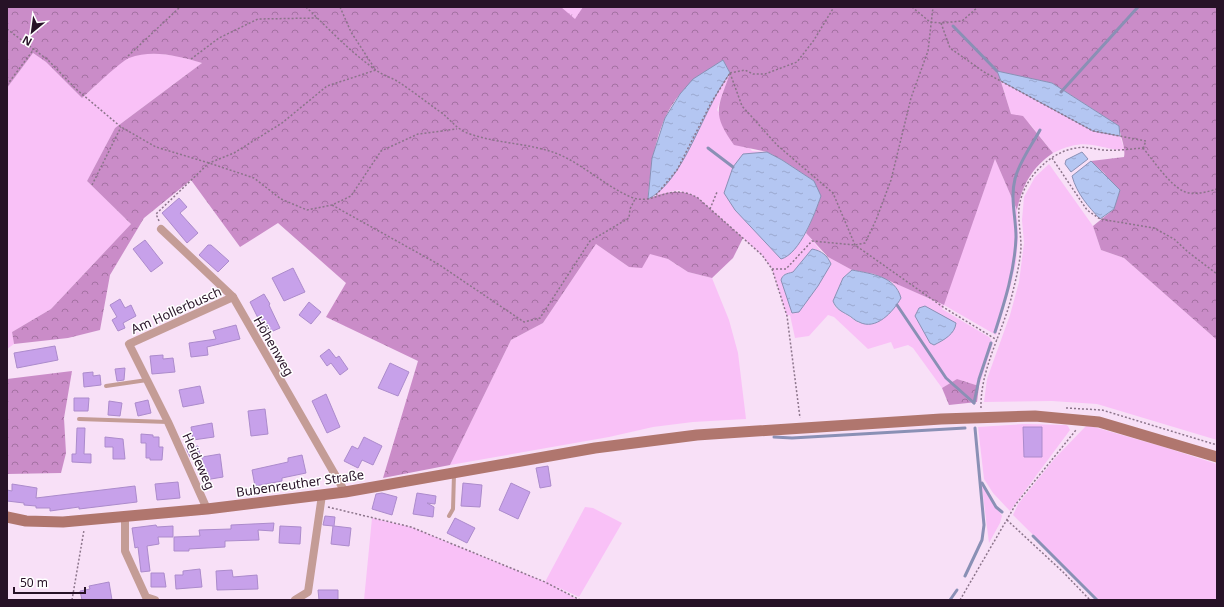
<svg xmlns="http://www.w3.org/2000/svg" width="1224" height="607" viewBox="0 0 1224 607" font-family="'Noto Sans',sans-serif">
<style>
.green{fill:#f9c1f7}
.forest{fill:url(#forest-crowns)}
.park{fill:url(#park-tufts)}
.water{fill:url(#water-ripples);stroke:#8a90b5}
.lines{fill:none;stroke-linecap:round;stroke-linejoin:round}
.stream{stroke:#8a90b5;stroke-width:3}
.building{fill:#c7a1ea;stroke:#ac8bcc}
.path{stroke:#8b748a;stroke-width:1.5;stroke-dasharray:2 2;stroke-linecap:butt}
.lane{stroke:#c49c96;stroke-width:4}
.street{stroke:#c49c96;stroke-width:8}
.secondary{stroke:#b0766e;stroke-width:11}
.labels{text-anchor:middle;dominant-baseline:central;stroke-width:3;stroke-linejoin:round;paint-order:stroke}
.street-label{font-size:13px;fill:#271227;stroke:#fff}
</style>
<defs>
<pattern id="forest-crowns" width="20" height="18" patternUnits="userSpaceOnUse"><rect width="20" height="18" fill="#ca8cc8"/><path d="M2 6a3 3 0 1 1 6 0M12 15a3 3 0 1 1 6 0" fill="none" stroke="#a471a2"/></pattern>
<pattern id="park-tufts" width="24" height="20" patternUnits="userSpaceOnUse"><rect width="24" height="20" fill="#f9c1f7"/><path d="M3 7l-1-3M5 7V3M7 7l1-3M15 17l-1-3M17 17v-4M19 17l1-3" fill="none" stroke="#d5a5d4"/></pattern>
<pattern id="water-ripples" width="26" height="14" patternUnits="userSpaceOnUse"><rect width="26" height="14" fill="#b4c6f2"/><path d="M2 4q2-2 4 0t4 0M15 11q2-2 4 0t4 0" fill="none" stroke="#9ba9d0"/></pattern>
</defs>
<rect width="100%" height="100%" fill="#f8e0f7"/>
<!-- green -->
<g class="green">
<path d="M33,53L46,62L82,98C96,86 110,70 126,59C145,47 182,57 202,63L115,128L87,181L131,224L51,309L12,332L14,344L7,349V88Z"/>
<path d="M730,73L717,110L752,151L767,152L743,154L724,193C741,219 764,237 787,257L806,233L821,251L812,249L793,272L785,274L782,277L831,264L828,257L852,270L843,278L833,301L835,307L859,323L899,291L891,281L943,305L995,159L1017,210L1018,239L1016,263L1011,284L996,335L944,305L942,309L989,337L993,343L979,386L957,379L942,388L913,348L908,345L894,349L891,342L868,349L834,317L828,315L809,336L795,338L790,315L787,316L772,269L762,255L710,209L679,190L656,195L677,170L711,103Z"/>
<path d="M1001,81L1093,131L1120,136L1125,151C1092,147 1086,137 1053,153L1030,124L1011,114Z"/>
<polygon points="1049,164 1093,226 1101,250 1124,258 1217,340 1217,440 1097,404 1052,401 984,402 987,379 1010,315 1019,282 1024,243 1022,220 1024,197 1035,177"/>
<polygon points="596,244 629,267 650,253 668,259 688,272 712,278 729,320 738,353 746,419 693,422 653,427 609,437 450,465 511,340 543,323"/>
<polygon points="1025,424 1066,425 1068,426 1070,430 1010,511 993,493 984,479 978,427"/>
<polygon points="1087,425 1164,447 1217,464 1217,600 1099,600 1013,515 1018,504 1055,458"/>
<polygon points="981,480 1002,516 1000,523 989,543"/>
<polygon points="585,507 593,508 622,523 579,597 553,585 578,600 364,600 372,518 411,527 545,582"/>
</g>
<!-- forest -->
<g class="forest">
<path d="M7,7H1217V340L1124,258L1101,250L1093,226L1114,209L1105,174L1091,161L1124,157C1126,147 1120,136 1119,126L1052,83L998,72L1011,114L1023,116L1053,153C1032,167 1022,186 1017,210L995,159L944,305L874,274L852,270L828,257L806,233L816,210L814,181L782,160L767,152L734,145C711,113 718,108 730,73L723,60C710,70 690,82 680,94C656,123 651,163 648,199C665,191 682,188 698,198L743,238L733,258L712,278L688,272L668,259L650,254L642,268L629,267L596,244L543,323L511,340L450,465L383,478L418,361L326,317L346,283L278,223L240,247L191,180L144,218L110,275L100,330L68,338L14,344L12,332L51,309L131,224L87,181L115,128L202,63C178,56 153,49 129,58C120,62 91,90 82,98L46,62L33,53L7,88Z"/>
<polygon points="72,371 64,418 66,453 61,473 7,474 7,379"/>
<polygon points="957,379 979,386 977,402 949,405 942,388"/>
</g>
<!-- park -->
<polygon class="park" points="561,7 583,7 575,19"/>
<!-- water -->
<g class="water">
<path d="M723,60L730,73C723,83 716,94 711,105C696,133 677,185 648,199L652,158L665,118L680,94L693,79Z"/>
<polygon points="997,71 1052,83 1119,126 1120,136 1093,131 1001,81"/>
<path d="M767,152L782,160L814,181L821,196C815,213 800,254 781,259L735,210L724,193L733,167L743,154Z"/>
<polygon points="1082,152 1088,159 1071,172 1065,164 1066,160"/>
<path d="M1091,161L1120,190L1114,209L1100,219C1088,206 1077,194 1072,176Z"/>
<path d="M812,249C822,251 827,255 831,264L818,286L799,312L792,313L781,280C783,274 786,274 793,272Z"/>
<path d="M852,270C872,274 895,276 901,298C893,312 876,331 859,322C855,321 852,317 848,315C841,311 836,309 833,301L843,278Z"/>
<path d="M925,306L956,323C955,334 944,340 934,345L930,343L915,316L919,308Z"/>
</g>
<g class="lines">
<!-- stream -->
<g class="stream">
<polyline points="953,26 997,71"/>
<polyline points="1061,92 1138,7"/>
<polyline points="708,148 733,167"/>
<polyline points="897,305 946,378 974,403"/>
<path d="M995,332C1005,301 1015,269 1016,237C1016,218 1010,198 1015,179C1019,162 1032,145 1040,130"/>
<polyline points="974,403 979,379 991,343"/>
<polyline points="774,437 792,438 965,428"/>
<polyline points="982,483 996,507 1002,512"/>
<polyline points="1033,536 1097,600"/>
<polyline points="965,576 982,540 984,525 975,428"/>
<polyline points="950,600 957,590"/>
</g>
</g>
<!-- building -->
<g class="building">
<polygon points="179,198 187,207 180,213 198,233 187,243 162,213"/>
<polygon points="145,240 163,263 151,272 133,249"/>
<polygon points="208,245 211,245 229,261 218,272 199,255"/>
<polygon points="293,268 305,292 284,301 272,278"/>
<polygon points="264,294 270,304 269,305 280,328 266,334 250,302"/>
<polygon points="120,299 125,308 131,305 136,316 123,323 125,328 118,331 112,320 117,317 110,305"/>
<polygon points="309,302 321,312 311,324 299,315"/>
<polygon points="236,325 240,339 207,347 208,355 191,357 189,343 216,339 213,331"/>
<polygon points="55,346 58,360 17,368 14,353"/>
<polygon points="329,349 336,358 339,356 348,369 340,375 331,363 327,366 320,356"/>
<polygon points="163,355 163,359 173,358 175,372 152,374 150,356"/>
<polygon points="390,363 409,372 398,396 378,388"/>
<polygon points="125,368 124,380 117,381 115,369"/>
<polygon points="93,372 93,376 100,375 101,385 84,387 83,373"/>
<polygon points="200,386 204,403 183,407 179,390"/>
<polygon points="326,394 340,427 327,433 312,401"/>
<polygon points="74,398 89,398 88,411 74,411"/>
<polygon points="148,400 151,413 138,416 135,403"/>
<polygon points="109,401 122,403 120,416 108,415"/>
<polygon points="265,409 268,434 251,436 248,411"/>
<polygon points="212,423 214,437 193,440 191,427"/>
<polygon points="1023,427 1042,427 1042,457 1024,457"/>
<polygon points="77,428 85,428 84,454 91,454 91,463 72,462 72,454 76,454"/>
<polygon points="141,434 153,435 153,437 159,437 159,447 163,447 162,460 150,460 150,458 146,458 146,443 141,443"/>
<polygon points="105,437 123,439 125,459 113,459 113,447 105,447"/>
<polygon points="364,437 382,446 373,465 362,460 358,468 344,461 352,446 358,449"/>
<polygon points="198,446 200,455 190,457 186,448"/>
<polygon points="220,454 223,477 205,480 202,457"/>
<polygon points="302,455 306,473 282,478 282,481 255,486 252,470 288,462 288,458"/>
<polygon points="548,466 551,486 540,488 536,468"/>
<polygon points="178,482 180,498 157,500 155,484"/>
<polygon points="463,483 482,485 480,507 461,506"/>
<polygon points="511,483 530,492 518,519 499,510"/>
<polygon points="12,484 37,488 36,498 135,486 137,502 79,509 79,507 50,511 50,508 36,508 36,506 24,505 24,503 7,501 7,490 12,491"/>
<polygon points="382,493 397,497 392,515 372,509 376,494"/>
<polygon points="417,493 436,496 435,504 427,503 434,507 433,517 413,514"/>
<polygon points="325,516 335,517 334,526 351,528 349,546 331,544 333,526 323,525"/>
<polygon points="455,518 475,528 467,543 447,533"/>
<polygon points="274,523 273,531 258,530 259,540 225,541 225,547 189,549 189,551 174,551 174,537 200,536 199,530 231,529 231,525"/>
<polygon points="156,525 157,527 173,526 173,537 158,537 159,544 147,546 150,571 141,572 138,547 135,548 132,528"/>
<polygon points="280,526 301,527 300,544 279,543"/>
<polygon points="200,569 202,587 176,589 175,575 183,575 183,571"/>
<polygon points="232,570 233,577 257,575 258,589 217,590 216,571"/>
<polygon points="151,573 164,573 166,587 151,587"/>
<polygon points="109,582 112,600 82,600 80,591 90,589 89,586"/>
<polygon points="318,590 338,590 338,600 319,600"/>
</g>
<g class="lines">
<!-- path -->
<g class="path">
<path d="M306,7C328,28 350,52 376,70C382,75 390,77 397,81C411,90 425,101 439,111C451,119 455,129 470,134C499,144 530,143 558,154C584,165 605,186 631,197C654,207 669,181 698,198L762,255L772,269L787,316L800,418"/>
<polyline points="340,7 351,32 375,69"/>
<polyline points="912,7 930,22 941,23 962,21 978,7"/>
<polyline points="941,23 950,48 984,72 1093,131 1146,141 1143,148"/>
<polyline points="7,29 48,60 76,89 121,127 156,147 209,163 254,178 281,199 307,210 332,205 351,196 381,151 418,134 457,129"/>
<polyline points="128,56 180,7"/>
<polyline points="191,59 219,38 258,19 317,18"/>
<polyline points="730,73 742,106 777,145 833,193 855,245 943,307 997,340"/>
<polyline points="730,73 745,70 753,74 765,74 797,62 814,40 834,7"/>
<polyline points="7,85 34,49"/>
<path d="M1143,148C1153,160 1169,184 1183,191C1193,196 1207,192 1217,189"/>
<polyline points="1052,158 1087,210 1100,219 1154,228 1174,239 1188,252 1217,274"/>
<polyline points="92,185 121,127"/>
<polyline points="656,195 677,170 711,103 730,73"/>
<polyline points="332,205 438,264 524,322 540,318 590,241 629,218 630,209 635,199"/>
<polyline points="710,209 717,192"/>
<polyline points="159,221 156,214 209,163 234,153 282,123 327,86 376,70"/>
<polyline points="772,269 786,269 812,241 855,245 865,243 876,220 891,180 911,98 928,51 933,7"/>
<path d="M981,408C980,369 1003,332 1012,295C1016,279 1020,263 1021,247C1021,234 1018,221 1019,208C1022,180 1049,152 1076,148C1086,146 1094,149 1103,150C1116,151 1130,149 1143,148"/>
<polyline points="1066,408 1102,410 1217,445"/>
<polyline points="328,507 411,527 545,582 580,600"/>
<polyline points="1007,520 1063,572 1090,600"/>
<polyline points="72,600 84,530"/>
<polyline points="960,600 1016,504 1076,430"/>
</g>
<!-- lane -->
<g class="lane">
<polyline points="106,386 147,380"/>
<polyline points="79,419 168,422"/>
<polyline points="449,516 453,509 454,474"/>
</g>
<!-- street -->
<g class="street">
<polyline points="161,229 233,297 345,492"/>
<polyline points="207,509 168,422 129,344 233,297"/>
<polyline points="125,517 125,551 146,597 155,600"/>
<polyline points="295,600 308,592 322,495"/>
</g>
<!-- secondary -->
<polyline class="secondary" points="7,517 26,521 63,522 207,509 345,492 595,448 697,435 941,419 1035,416 1099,422 1217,457"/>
</g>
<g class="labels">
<!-- street labels -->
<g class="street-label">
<text transform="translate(176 310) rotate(-24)">Am Hollerbusch</text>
<text transform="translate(274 346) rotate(60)">Höhenweg</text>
<text transform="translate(199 461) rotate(66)">Heideweg</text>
<text transform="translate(300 483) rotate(-8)">Bubenreuther Straße</text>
</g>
</g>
<!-- border -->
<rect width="1224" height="607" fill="none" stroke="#271227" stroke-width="16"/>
<!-- north arrow -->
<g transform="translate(32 32) rotate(209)" stroke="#ffffff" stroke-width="3" paint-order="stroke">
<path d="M0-3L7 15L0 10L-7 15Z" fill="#271227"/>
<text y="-6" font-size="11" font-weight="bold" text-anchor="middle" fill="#271227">N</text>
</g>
<!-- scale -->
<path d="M14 587v6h71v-6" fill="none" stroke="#271227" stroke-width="2"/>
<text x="20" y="587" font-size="12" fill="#271227" stroke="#ffffff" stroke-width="3" paint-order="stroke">50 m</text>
</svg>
